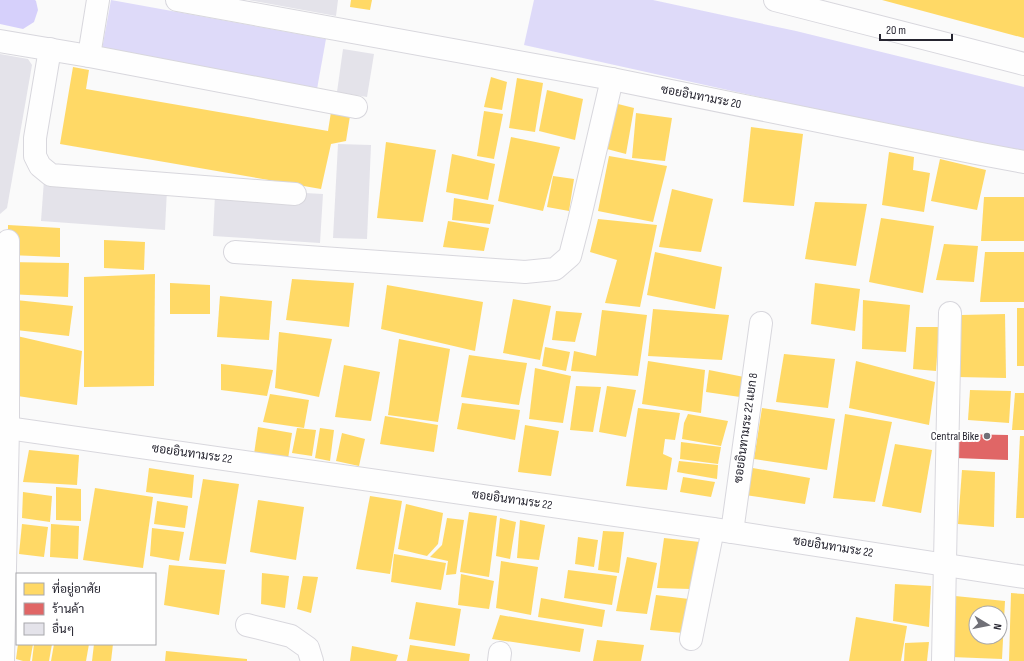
<svg xmlns="http://www.w3.org/2000/svg" width="1024" height="661" viewBox="0 0 1024 661" font-family="'Sofia Sans Condensed',Sarabun,sans-serif">
<style>
.green{fill:#dedaf9}
.forest{fill:#d6d0fb}
.homes{fill:#ffd966;fill-rule:evenodd}
.shops{fill:#e06666}
.building{fill:#e4e3ea}
.lines{fill:none;stroke-linecap:round;stroke-linejoin:round}
.minor-casing{stroke:#d8d7dd;stroke-width:24}
.minor{stroke:#fefefe;stroke-width:22}
.poi-dot{fill:#707077;stroke:#fff;stroke-width:1.5}
.labels{text-anchor:middle;dominant-baseline:central;stroke-width:4;stroke-linejoin:round;paint-order:stroke}
.street-label{font-size:12px;fill:#262530;stroke:#fff}
.poi-label{font-size:12px;fill:#262530;stroke:#fff;text-anchor:end}
</style>
<rect width="100%" height="100%" fill="#fafafa"/>
<!-- green -->
<g class="green">
<polygon points="111,0 326,39 317,89 102,49"/>
<polygon points="534,0 653,0 796,31 1024,87 1024,151 796,105 524,45"/>
</g>
<!-- forest -->
<polygon class="forest" points="0,0 35,0 36,1 38,10 34,22 23,29 0,24"/>
<!-- homes -->
<g class="homes">
<polygon points="351,0 372,0 370,10 350,7"/>
<polygon points="882,0 1024,0 1024,38"/>
<polygon points="73,67 89,70 86,89 328,131 331,112 350,116 346,141 331,144 321,189 60,144"/>
<polygon points="491,77 507,82 502,110 484,107"/>
<polygon points="517,78 543,83 535,132 509,128"/>
<polygon points="547,90 583,99 575,140 539,131"/>
<polygon points="614,103 634,108 626,154 603,148"/>
<polygon points="484,111 503,114 494,159 477,156"/>
<polygon points="636,113 672,118 665,161 632,158"/>
<polygon points="751,127 803,134 794,206 743,202"/>
<polygon points="511,137 560,147 543,211 498,201"/>
<polygon points="386,142 436,150 423,222 377,218"/>
<polygon points="889,152 914,157 913,170 930,173 924,212 882,205"/>
<polygon points="452,154 495,164 488,200 446,192"/>
<polygon points="609,156 667,166 653,222 598,211"/>
<polygon points="940,159 986,170 977,210 931,201"/>
<polygon points="553,176 574,179 569,211 547,207"/>
<polygon points="672,189 713,199 701,252 659,247"/>
<polygon points="984,197 1024,197 1024,241 981,241"/>
<polygon points="454,198 494,205 490,224 452,220"/>
<polygon points="815,202 867,204 856,266 805,259"/>
<polygon points="881,218 934,226 923,293 869,282"/>
<polygon points="598,219 657,225 640,307 605,303 617,260 590,252"/>
<polygon points="448,221 489,228 484,251 443,247"/>
<polygon points="8,225 60,228 60,257 8,255"/>
<polygon points="104,240 145,242 144,270 104,268"/>
<polygon points="944,244 978,246 974,282 936,280"/>
<polygon points="655,252 722,267 715,309 647,295"/>
<polygon points="985,252 1024,252 1024,302 980,302"/>
<polygon points="8,262 69,263 68,297 8,294"/>
<polygon points="155,274 154,386 84,387 84,277"/>
<polygon points="292,279 354,283 349,327 286,320"/>
<polygon points="170,283 210,285 210,314 170,314"/>
<polygon points="815,283 860,289 855,331 811,324"/>
<polygon points="387,285 483,302 475,351 381,329"/>
<polygon points="220,296 272,301 269,340 217,337"/>
<polygon points="513,299 551,306 540,360 503,353"/>
<polygon points="16,300 73,306 69,336 16,330"/>
<polygon points="863,300 910,305 906,352 862,349"/>
<rect x="1017" y="308" width="7" height="58"/>
<polygon points="653,309 729,315 722,360 648,356"/>
<polygon points="602,310 647,315 638,376 571,371 574,351 596,356"/>
<polygon points="556,311 582,313 575,342 552,340"/>
<polygon points="1005,314 1006,378 958,377 961,315"/>
<polygon points="916,327 939,327 936,371 913,369"/>
<polygon points="279,332 332,339 319,397 275,388"/>
<polygon points="17,336 82,351 77,405 11,395"/>
<polygon points="399,339 450,349 438,422 388,415"/>
<polygon points="545,347 570,352 566,371 542,366"/>
<polygon points="784,354 835,359 828,408 776,402"/>
<polygon points="469,355 527,363 519,405 461,397"/>
<polygon points="648,361 705,370 701,413 642,404"/>
<polygon points="856,361 935,382 929,425 849,408"/>
<polygon points="221,364 273,370 267,396 221,390"/>
<polygon points="344,365 380,372 371,421 335,417"/>
<polygon points="535,368 571,376 563,423 529,419"/>
<polygon points="709,370 744,377 740,397 706,392"/>
<polygon points="576,386 601,387 593,432 570,430"/>
<polygon points="607,386 636,390 626,437 599,432"/>
<polygon points="970,390 1011,391 1009,423 968,420"/>
<polygon points="1015,393 1024,393 1024,430 1012,430"/>
<polygon points="270,394 309,400 304,428 263,422"/>
<polygon points="462,403 520,410 515,440 457,429"/>
<polygon points="638,408 680,413 675,440 665,439 663,454 672,458 667,490 626,486"/>
<polygon points="762,408 835,419 827,470 754,459"/>
<polygon points="688,414 728,421 721,446 682,439 684,423"/>
<polygon points="845,414 892,422 875,502 833,498"/>
<polygon points="385,416 438,425 434,452 380,444"/>
<polygon points="525,425 559,431 551,476 518,472"/>
<polygon points="258,427 292,433 288,459 254,454"/>
<polygon points="297,428 316,430 312,456 292,453"/>
<polygon points="320,428 334,430 330,461 315,458"/>
<polygon points="342,433 365,439 359,466 336,461"/>
<polygon points="1020,436 1024,436 1024,518 1016,518"/>
<polygon points="681,442 721,447 718,464 680,459"/>
<polygon points="895,444 932,450 921,513 882,506"/>
<polygon points="29,450 79,455 77,485 23,482"/>
<polygon points="679,461 718,465 717,479 677,472"/>
<polygon points="747,467 810,478 805,504 745,495"/>
<polygon points="149,468 194,475 192,498 146,492"/>
<polygon points="962,470 995,472 994,527 958,524"/>
<polygon points="683,477 715,482 711,497 680,492"/>
<polygon points="203,479 239,484 226,564 189,560"/>
<polygon points="56,487 81,489 81,521 56,520"/>
<polygon points="95,488 153,497 143,568 83,560"/>
<polygon points="23,492 52,496 50,522 22,518"/>
<polygon points="370,496 402,501 390,574 356,569"/>
<polygon points="258,500 304,507 296,560 250,552"/>
<polygon points="157,501 188,506 185,528 154,524"/>
<polygon points="406,504 443,513 438,544 427,556 398,549"/>
<polygon points="469,512 497,516 489,577 460,572"/>
<polygon points="447,518 464,520 456,574 446,575 448,561 430,557 442,545"/>
<polygon points="500,518 516,522 510,559 496,556"/>
<polygon points="520,520 545,525 539,560 517,558"/>
<polygon points="22,524 48,527 44,557 19,554"/>
<polygon points="51,524 79,526 78,559 50,557"/>
<polygon points="152,528 184,532 179,561 150,556"/>
<polygon points="603,531 624,532 619,573 598,570"/>
<polygon points="578,537 598,540 594,567 575,564"/>
<polygon points="664,538 700,542 690,589 657,588"/>
<polygon points="394,554 446,563 441,590 391,582"/>
<polygon points="627,557 657,563 647,614 616,611"/>
<polygon points="501,561 538,567 531,615 496,608"/>
<polygon points="169,565 225,570 219,615 164,605"/>
<polygon points="568,570 617,576 612,605 564,598"/>
<polygon points="262,573 289,576 285,608 261,604"/>
<polygon points="461,574 494,581 489,609 458,605"/>
<polygon points="303,576 318,577 311,613 297,609"/>
<polygon points="895,584 931,586 929,627 893,621"/>
<polygon points="1011,593 1024,594 1024,661 1009,661"/>
<polygon points="656,595 689,599 683,633 650,630"/>
<path d="M955,596L1005,601L1002,659L951,657ZM976,613H1000V637H976Z"/>
<polygon points="541,598 605,610 602,627 538,617"/>
<polygon points="416,602 461,609 455,646 409,639"/>
<polygon points="500,615 584,629 580,652 492,639"/>
<polygon points="856,617 907,626 901,661 849,661"/>
<polygon points="597,640 644,645 641,661 593,661"/>
<polygon points="929,642 927,661 904,661 905,643"/>
<polygon points="18,644 33,644 30,661 23,661 16,659"/>
<polygon points="34,644 52,644 49,661 32,661"/>
<polygon points="54,644 89,644 86,661 51,661"/>
<polygon points="94,644 113,644 111,661 92,661"/>
<polygon points="410,645 470,654 469,661 407,661"/>
<polygon points="352,646 398,655 396,661 350,661"/>
<polygon points="166,651 247,659 247,661 165,661"/>
</g>
<!-- shops -->
<polygon class="shops" points="956,434 1008,435 1008,460 955,458"/>
<!-- building -->
<g class="building">
<polygon points="248,0 338,0 336,16"/>
<polygon points="343,49 374,54 367,97 337,92"/>
<polygon points="0,54 28,59 32,65 7,208 0,214"/>
<polygon points="338,144 371,145 367,239 333,238"/>
<polygon points="44,180 167,189 165,230 41,221"/>
<polygon points="305,193 323,194 320,243 213,236 215,195 305,201"/>
</g>
<g class="lines">
<defs>
<g id="minor">
<polyline points="177,0 612,79 976,153 1024,162"/>
<polyline points="775,0 1024,64"/>
<polyline points="0,41 89,56 356,107"/>
<polyline points="50,49 35,138 35,156 40,166 51,175 295,194"/>
<polyline points="89,56 98,0"/>
<polyline points="235,252 525,272 555,269 570,256 579,221 612,79"/>
<polyline points="0,427 713,529 1024,577"/>
<polyline points="732,532 761,323"/>
<polyline points="247,625 291,636 308,648 312,661"/>
<polyline points="691,639 713,529"/>
<polyline points="3,661 8,428 8,241"/>
<polyline points="499,661 500,653"/>
<polyline points="943,661 950,313"/>
</g>
</defs>
<!-- minor casing -->
<use href="#minor" class="minor-casing"/>
<!-- minor -->
<use href="#minor" class="minor"/>
</g>
<!-- markers -->
<circle class="poi-dot" cx="987" cy="436" r="4"/>
<g class="labels">
<!-- street labels -->
<g class="street-label">
<text transform="translate(701 97) rotate(11)">ซอยอินทามระ 20</text>
<text transform="translate(746 428) rotate(-82)">ซอยอินทามระ 22 แยก 8</text>
<text transform="translate(192 454) rotate(8)">ซอยอินทามระ 22</text>
<text transform="translate(512 500) rotate(8)">ซอยอินทามระ 22</text>
<text transform="translate(833 547) rotate(9)">ซอยอินทามระ 22</text>
</g>
<!-- poi labels -->
<g class="poi-label">
<text x="979" y="436">Central Bike</text>
</g>
</g>
<!-- legend -->
<rect x="16" y="573" width="140" height="72" fill="#ffffff" stroke="#a8a8ac"/>
<rect x="24" y="583" width="20" height="12" fill="#ffd966" stroke="#a8a8ac"/>
<text x="52" y="593" font-size="12" fill="#262530">ที่อยู่อาศัย</text>
<rect x="24" y="603" width="20" height="12" fill="#e06666" stroke="#a8a8ac"/>
<text x="52" y="613" font-size="12" fill="#262530">ร้านค้า</text>
<rect x="24" y="623" width="20" height="12" fill="#e4e3ea" stroke="#a8a8ac"/>
<text x="52" y="633" font-size="12" fill="#262530">อื่นๆ</text>
<!-- north arrow -->
<g transform="translate(988 625) rotate(100)"><circle r="19" fill="#ffffff" stroke="#a8a8ac"/>
<path d="M0-3L7 15L0 10L-7 15Z" fill="#707077"/>
<text y="-6" font-size="11" font-weight="bold" text-anchor="middle" fill="#262530">N</text>
</g>
<!-- scale -->
<path d="M880 34v6h72v-6" fill="none" stroke="#262530" stroke-width="2"/>
<text x="886" y="34" font-size="12" fill="#262530" stroke="#ffffff" stroke-width="3" paint-order="stroke">20 m</text>
</svg>
